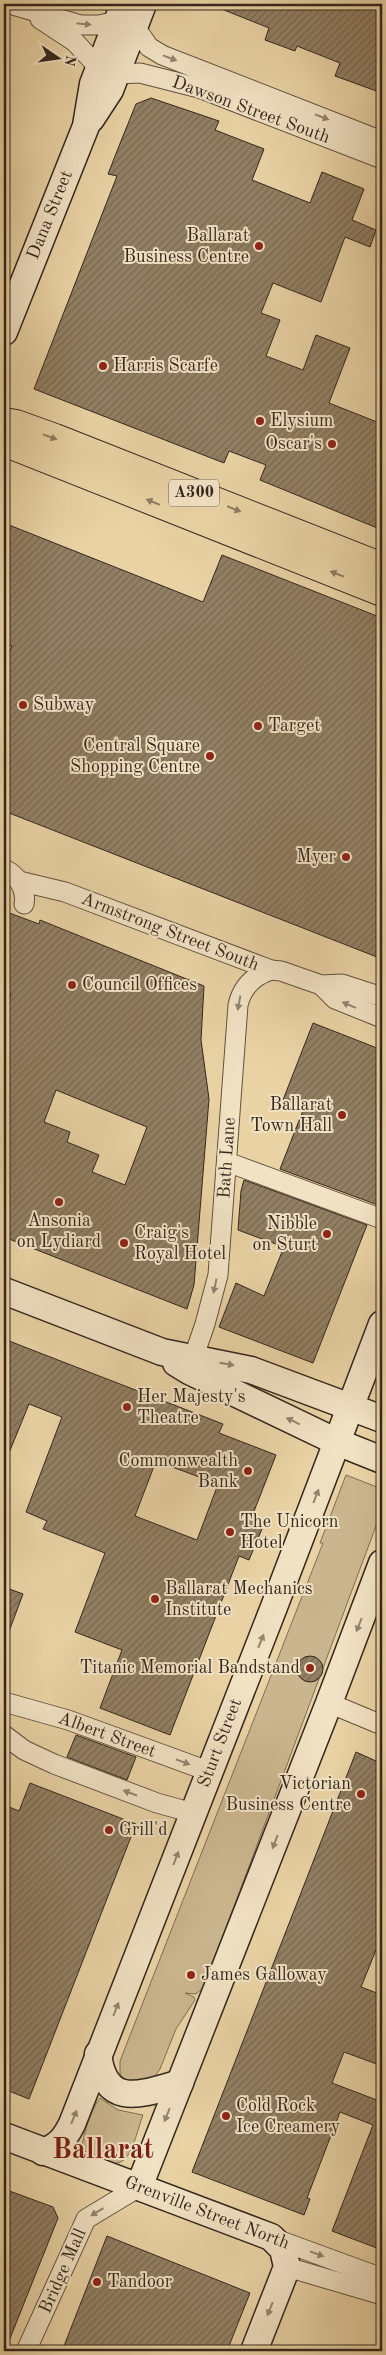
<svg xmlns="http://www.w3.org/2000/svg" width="386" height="2355" viewBox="0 0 386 2355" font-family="'Old Standard TT',serif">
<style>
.green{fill:#cab68e;stroke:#7f6e56}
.building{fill:url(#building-hatch);stroke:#34261d;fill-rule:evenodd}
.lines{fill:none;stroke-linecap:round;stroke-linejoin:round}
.street-casing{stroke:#61513f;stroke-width:21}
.secondary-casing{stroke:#34261d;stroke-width:29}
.highway-casing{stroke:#34261d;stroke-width:30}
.street{stroke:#f1e2c4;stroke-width:19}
.secondary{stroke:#f1e2c4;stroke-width:26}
.highway{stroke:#e9d3a5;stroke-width:28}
.oneway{fill:#928470}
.oneway2{fill:#8e7c61}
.poi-dot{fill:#8f2418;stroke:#f1e2c4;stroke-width:2}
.labels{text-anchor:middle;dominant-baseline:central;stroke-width:4;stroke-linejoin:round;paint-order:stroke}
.shield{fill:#f1e2c4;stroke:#6d5e4f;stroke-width:1}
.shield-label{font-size:16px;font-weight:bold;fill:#34261d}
.street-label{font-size:18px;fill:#34261d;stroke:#f1e2c4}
.poi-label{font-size:18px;fill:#34261d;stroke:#f1e2c4;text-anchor:start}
.town-label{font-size:28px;font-weight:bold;fill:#7a1f14;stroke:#f1e2c4}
</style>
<defs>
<pattern id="building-hatch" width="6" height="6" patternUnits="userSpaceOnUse" patternTransform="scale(1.25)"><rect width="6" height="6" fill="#928064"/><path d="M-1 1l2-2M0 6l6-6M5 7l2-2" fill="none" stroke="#786952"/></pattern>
</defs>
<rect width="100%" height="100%" fill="#e9d3a5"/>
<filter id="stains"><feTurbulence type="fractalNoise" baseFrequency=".004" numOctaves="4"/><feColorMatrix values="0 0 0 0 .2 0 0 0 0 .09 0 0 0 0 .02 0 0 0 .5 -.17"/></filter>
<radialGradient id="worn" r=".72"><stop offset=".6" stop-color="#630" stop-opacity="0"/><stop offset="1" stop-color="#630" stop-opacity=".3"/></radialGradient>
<!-- green -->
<g class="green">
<polygon points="346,1475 382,1489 382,1510 204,1987 196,1994 185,1993 194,1997 195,2000 176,2029 160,2069 155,2076 147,2081 135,2083 124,2079 120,2074 120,2061 323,1543 320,1543"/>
<path d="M100,2098L118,2110L143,2115C138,2128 134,2148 126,2158C116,2170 87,2161 83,2148C80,2140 94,2104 100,2098Z"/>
</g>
<!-- building -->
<g class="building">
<polygon points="209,4 374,4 382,7 382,93 335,76 340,63 297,46 295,51 265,40 269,28"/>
<polygon points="151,98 219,121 215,130 264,149 252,180 310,203 322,172 364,189 352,220 376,230 370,247 345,237 321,302 273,283 261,313 280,320 266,356 303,370 316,335 350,348 329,403 382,424 382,530 260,480 266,465 229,451 224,463 34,389 117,176 108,174 119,146 136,104"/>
<polygon points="4,523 203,602 222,555 382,618 382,959 4,811 4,667 12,646 4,643"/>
<path d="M4,911L39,924L40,920L204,986L201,1040L209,1099L194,1285L187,1309L4,1237V1014L11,994L4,993ZM56,1090L147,1127L125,1185L92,1172L99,1155L67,1142L70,1132L44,1122Z"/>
<polygon points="313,1023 382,1050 382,1193 378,1205 280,1169 304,1108 283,1100"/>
<polygon points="244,1180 367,1225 313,1363 219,1327 236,1283 264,1296 284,1247 238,1230 241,1191"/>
<path d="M4,1339L223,1424L219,1433L276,1455L251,1519L264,1524L249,1560L239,1556L170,1735L100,1708L122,1650L75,1632L105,1553L43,1529L47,1521L26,1512L62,1417L29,1404L4,1465ZM156,1461L202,1478L201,1480L217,1487L197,1540L135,1516Z"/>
<polygon points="4,1587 23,1594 5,1642 4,1642"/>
<circle cx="310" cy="1669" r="13"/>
<polygon points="76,1735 136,1757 127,1780 67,1757"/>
<polygon points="356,1752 376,1761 382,1771 382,1935 361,1987 382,1995 382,2066 344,2052 332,2083 382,2102 382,2250 332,2231 373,2125 340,2112 307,2198 310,2199 304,2215 192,2172"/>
<polygon points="30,1783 136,1824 29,2099 4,2089 4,1805 19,1811"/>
<polygon points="4,2189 53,2207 58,2218 5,2351"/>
<polygon points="107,2236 250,2293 227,2351 62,2351"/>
</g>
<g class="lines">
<defs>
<g id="street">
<polyline points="9,4 81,25 99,25 117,21"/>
<polyline points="40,19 75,42 99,68"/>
<polyline points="135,27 149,47 162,55 382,141"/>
<polyline points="117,74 140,73 199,88 382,159"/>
<path d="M4,869C17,875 27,889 24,904"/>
<polyline points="19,881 65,892 271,970 281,971 321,985 342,984 382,997"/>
<polyline points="321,985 335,999 382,1018"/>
<polyline points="227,1162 382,1219"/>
<path d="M193,1359L205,1324L218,1275L238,1005C242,987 253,976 271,970"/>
<polyline points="4,1702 68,1720 208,1771"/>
<polyline points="329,1703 382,1725"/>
<polyline points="4,1735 24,1750 54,1764 157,1803 193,1813"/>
<polyline points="273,2238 382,2278"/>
<polyline points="287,2267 382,2295"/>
<polyline points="26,2351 86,2219 139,2187"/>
</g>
<g id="secondary">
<polyline points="91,119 110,90 143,4"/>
<polyline points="4,332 86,126 93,84 124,4"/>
<polyline points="4,1291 162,1352 251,1370 382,1419"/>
<polyline points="176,1363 189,1371 337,1442 382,1460"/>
<path d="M98,2054C105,2110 142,2094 180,2083"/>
<polyline points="4,2136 271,2237 283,2249 287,2267 254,2351"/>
<path d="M43,2152C59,2146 65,2138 72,2124L274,1607L382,1324"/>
<polyline points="139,2187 329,1703 382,1563"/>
</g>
<g id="highway">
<polyline points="4,422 16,424 55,438 382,567"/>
<polyline points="4,442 382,592"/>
</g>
</defs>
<!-- street casing -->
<use href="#street" class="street-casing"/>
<!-- secondary casing -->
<use href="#secondary" class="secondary-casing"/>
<!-- highway casing -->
<use href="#highway" class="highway-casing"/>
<!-- street -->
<use href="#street" class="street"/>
<!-- secondary -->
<use href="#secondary" class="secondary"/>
<!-- highway -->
<use href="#highway" class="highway"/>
</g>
<!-- one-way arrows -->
<defs><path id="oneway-solid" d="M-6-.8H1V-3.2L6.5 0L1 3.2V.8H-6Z" transform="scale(1.25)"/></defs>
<g class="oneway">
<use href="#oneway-solid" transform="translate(84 24) rotate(6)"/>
<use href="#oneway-solid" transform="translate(170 58) rotate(21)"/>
<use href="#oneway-solid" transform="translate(322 117) rotate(21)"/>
<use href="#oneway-solid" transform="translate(239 1003) rotate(101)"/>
<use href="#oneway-solid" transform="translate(349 1005) rotate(-157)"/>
<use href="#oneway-solid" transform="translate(215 1286) rotate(102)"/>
<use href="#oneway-solid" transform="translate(227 1364) rotate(10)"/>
<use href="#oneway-solid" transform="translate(293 1421) rotate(-154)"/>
<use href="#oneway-solid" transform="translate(316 1496) rotate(-69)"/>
<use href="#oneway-solid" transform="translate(359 1625) rotate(111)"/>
<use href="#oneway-solid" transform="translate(261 1641) rotate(-68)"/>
<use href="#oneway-solid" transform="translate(183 1762) rotate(20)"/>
<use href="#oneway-solid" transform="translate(130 1793) rotate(-159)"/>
<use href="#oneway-solid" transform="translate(275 1842) rotate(111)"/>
<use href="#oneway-solid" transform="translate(176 1858) rotate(-69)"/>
<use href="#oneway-solid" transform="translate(116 2009) rotate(-69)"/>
<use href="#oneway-solid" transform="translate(167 2115) rotate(112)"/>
<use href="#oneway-solid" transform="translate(74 2117) rotate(-68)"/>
<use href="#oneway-solid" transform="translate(97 2212) rotate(149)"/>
<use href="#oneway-solid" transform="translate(317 2254) rotate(20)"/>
<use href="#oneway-solid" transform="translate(270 2309) rotate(112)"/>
</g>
<g class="oneway2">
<use href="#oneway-solid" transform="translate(50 437) rotate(20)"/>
<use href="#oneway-solid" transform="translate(153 502) rotate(-158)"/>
<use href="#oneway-solid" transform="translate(234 509) rotate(22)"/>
<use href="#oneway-solid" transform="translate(337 574) rotate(-159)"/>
</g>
<!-- markers -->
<g class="poi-dot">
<circle cx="259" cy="246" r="5"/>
<circle cx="103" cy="366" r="5"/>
<circle cx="260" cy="421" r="5"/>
<circle cx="332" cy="444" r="5"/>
<circle cx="23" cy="705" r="5"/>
<circle cx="258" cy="726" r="5"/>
<circle cx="210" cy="756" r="5"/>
<circle cx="346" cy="857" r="5"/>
<circle cx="72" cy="985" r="5"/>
<circle cx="342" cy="1115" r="5"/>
<circle cx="59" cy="1202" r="5"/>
<circle cx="327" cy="1234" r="5"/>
<circle cx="124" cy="1243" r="5"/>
<circle cx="127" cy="1407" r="5"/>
<circle cx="248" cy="1471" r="5"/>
<circle cx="230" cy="1532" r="5"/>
<circle cx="155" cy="1599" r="5"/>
<circle cx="310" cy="1668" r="5"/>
<circle cx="361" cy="1794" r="5"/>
<circle cx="109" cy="1830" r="5"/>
<circle cx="191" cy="1975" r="5"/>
<circle cx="226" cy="2116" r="5"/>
<circle cx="97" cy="2282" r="5"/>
</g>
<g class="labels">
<!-- shield labels -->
<rect class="shield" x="169" y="479.5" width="50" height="27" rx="4"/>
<g class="shield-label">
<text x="194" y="493">A300</text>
</g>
<!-- street labels -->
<g class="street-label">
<text transform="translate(251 110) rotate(20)">Dawson Street South</text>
<text transform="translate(50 215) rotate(-68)">Dana Street</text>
<text transform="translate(170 932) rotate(21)">Armstrong Street South</text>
<text transform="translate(227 1158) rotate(-86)">Bath Lane</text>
<text transform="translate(107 1735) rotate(20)">Albert Street</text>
<text transform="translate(220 1743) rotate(-69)">Sturt Street</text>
<text transform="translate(207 2213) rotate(21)">Grenville Street North</text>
<text transform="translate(63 2271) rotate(-66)">Bridge Mall</text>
</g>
<!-- poi labels -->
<g class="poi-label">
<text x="249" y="236" text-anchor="end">Ballarat<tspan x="249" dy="21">Business Centre</tspan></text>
<text x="113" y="366">Harris Scarfe</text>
<text x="270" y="421">Elysium</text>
<text x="322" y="444" text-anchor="end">Oscar's</text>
<text x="33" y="705">Subway</text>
<text x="268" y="726">Target</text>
<text x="200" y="746" text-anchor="end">Central Square<tspan x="200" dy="21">Shopping Centre</tspan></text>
<text x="336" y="857" text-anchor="end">Myer</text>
<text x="82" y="985">Council Offices</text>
<text x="332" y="1105" text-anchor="end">Ballarat<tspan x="332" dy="21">Town Hall</tspan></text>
<text x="59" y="1221" text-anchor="middle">Ansonia<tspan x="59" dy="21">on Lydiard</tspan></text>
<text x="317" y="1224" text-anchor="end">Nibble<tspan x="317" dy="21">on Sturt</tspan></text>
<text x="134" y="1233">Craig's<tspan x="134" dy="21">Royal Hotel</tspan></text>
<text x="137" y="1397">Her Majesty's<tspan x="137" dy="21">Theatre</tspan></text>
<text x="238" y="1461" text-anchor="end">Commonwealth<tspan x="238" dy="21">Bank</tspan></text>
<text x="240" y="1522">The Unicorn<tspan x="240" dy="21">Hotel</tspan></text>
<text x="165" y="1589">Ballarat Mechanics<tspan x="165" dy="21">Institute</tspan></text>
<text x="300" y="1668" text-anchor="end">Titanic Memorial Bandstand</text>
<text x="351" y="1784" text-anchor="end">Victorian<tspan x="351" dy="21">Business Centre</tspan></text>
<text x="119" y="1830">Grill'd</text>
<text x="201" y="1975">James Galloway</text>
<text x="236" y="2106">Cold Rock<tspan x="236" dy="21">Ice Creamery</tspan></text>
<text x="107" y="2282">Tandoor</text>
</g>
<!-- town labels -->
<g class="town-label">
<text x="103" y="2151">Ballarat</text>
</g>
</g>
<!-- margin -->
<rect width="386" height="2355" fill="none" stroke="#e9d3a5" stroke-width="20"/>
<rect x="5" y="5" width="376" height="2345" fill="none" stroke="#34261d" stroke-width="2.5"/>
<rect x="10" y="10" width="366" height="2335" fill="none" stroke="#34261d"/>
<!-- north arrow -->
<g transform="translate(58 58) rotate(103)" stroke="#f1e2c4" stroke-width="4" paint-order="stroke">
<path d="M0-4L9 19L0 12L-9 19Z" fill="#34261d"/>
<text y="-8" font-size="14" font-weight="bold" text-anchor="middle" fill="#34261d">N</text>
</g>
<rect width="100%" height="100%" filter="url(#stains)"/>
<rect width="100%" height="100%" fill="url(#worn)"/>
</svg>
